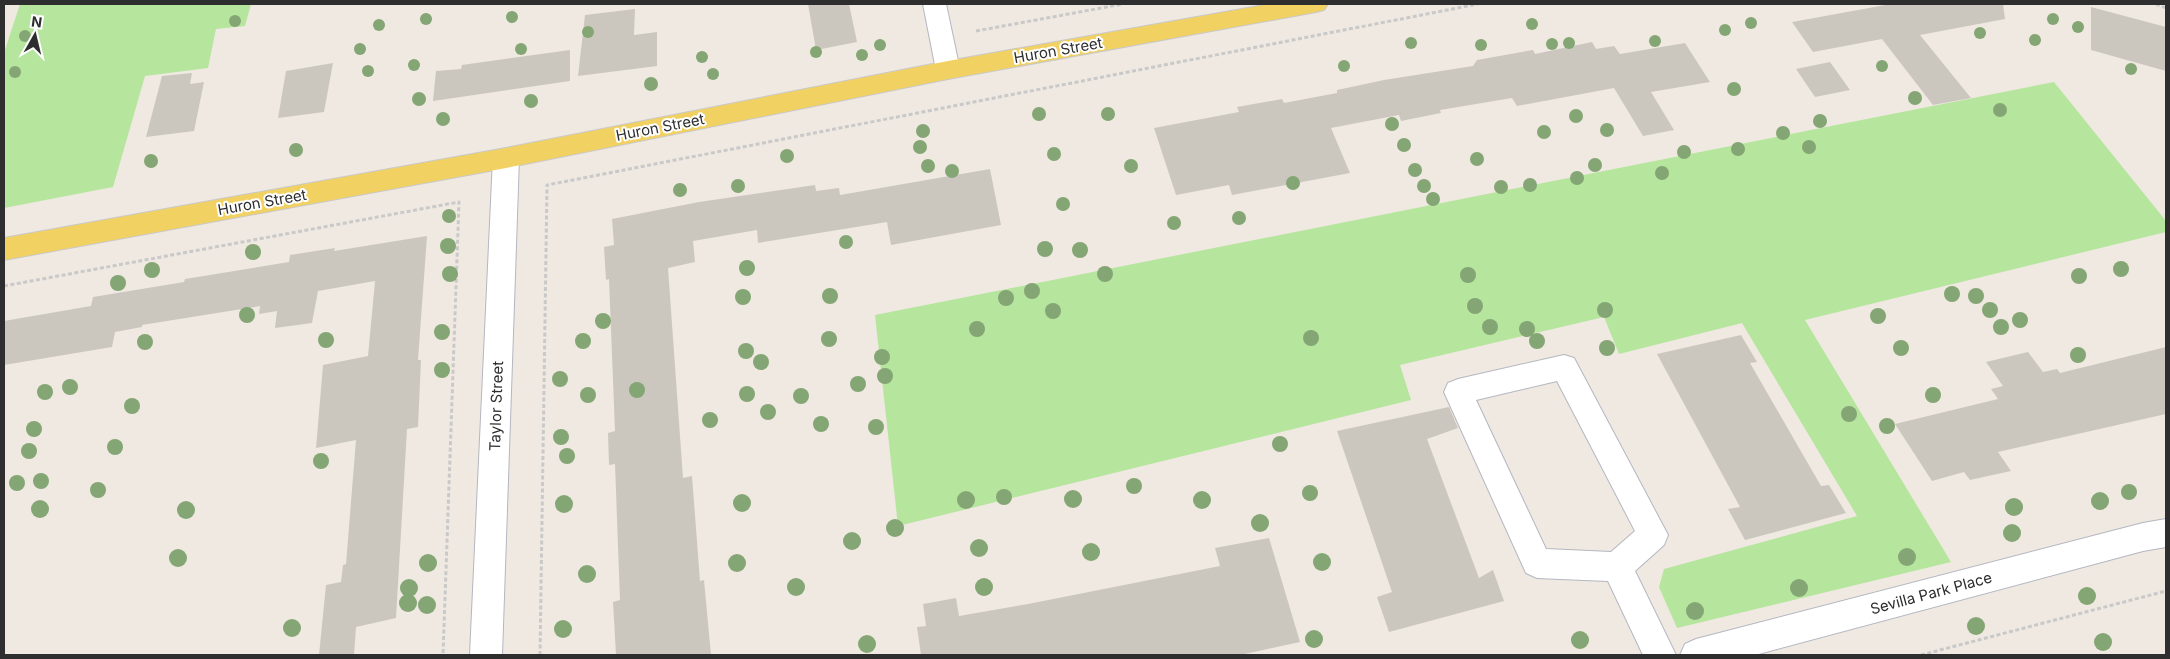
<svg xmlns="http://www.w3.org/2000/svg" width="2170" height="659" viewBox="0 0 2170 659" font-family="Inter,sans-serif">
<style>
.green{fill:#b6e59e}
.building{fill:#cbc7bf}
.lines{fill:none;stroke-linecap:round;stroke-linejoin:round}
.minor-casing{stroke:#b4b7c1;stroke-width:2}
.major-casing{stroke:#c9c9c9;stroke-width:2}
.path{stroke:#c9c9c9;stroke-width:3;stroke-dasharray:4 2.5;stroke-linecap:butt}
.minor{fill:#fff;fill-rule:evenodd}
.major{fill:#f2d163;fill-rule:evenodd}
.tree{fill:#84a574}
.labels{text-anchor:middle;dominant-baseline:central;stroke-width:4;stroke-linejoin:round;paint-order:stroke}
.street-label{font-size:15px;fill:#2e2e2e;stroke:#fff}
</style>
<rect width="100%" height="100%" fill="#efe9e1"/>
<!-- green -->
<g class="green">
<polygon points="20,4 251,4 245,26 216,29 208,68 145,76 113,187 4,208 4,53"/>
<polygon points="2054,82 2166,221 2166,232 1805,320 1951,562 1677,628 1659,587 1664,569 1857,516 1742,323 1619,354 1604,317 1400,365 1411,400 898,526 875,315"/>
</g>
<!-- building -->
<g class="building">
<polygon points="808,4 849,4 857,42 816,50"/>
<polygon points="1891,4 2003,4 2005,19 1920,35 1971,98 1933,105 1882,39 1813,52 1792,22"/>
<polygon points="2091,7 2166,27 2166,71 2091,50"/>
<polygon points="635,9 634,35 657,32 657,66 578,76 585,15"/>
<polygon points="1592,42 1596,49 1614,46 1620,54 1685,43 1710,82 1651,92 1674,130 1643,136 1614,88 1517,106 1512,98 1440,110 1441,113 1401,121 1399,115 1331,128 1350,173 1232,195 1229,185 1176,195 1154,128 1239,112 1237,107 1282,99 1284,103 1337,93 1337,90 1384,80 1473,66 1477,60 1533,50 1535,54"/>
<polygon points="570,50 570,81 433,101 436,71 461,69 462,65"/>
<polygon points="1830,62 1850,90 1815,97 1796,69"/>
<polygon points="333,63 324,112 278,118 286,71"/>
<polygon points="192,73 190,84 204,82 194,131 146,137 162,76"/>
<polygon points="990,169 1001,225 891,245 887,222 758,243 757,230 693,241 695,262 668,268 683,478 692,476 700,581 704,580 711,655 616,655 613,602 620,600 615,464 609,465 608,433 615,431 609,279 606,280 604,247 614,245 612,219 699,202 815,185 816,191 839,188 840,195"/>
<polygon points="427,236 418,360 421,360 418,427 407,429 396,618 356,627 354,655 319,655 326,585 341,582 343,565 346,564 356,440 316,448 323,365 368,356 375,281 318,291 312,323 275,328 277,311 259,314 260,306 142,325 142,327 115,332 112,347 4,365 4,321 91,306 93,297 184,282 185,279 289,262 290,255 335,248 334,251"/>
<polygon points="1741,335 1757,362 1750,363 1821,486 1829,485 1846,513 1745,540 1728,509 1740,507 1657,354"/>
<polygon points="2166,347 2166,414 1998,452 2011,471 1970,480 1964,472 1932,481 1895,424 1998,399 1991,389 2003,386 1986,362 2028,352 2043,372 2057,369 2060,373"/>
<polygon points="1449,407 1458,428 1427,439 1479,578 1493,570 1504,601 1389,632 1377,597 1392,592 1337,431"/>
<polygon points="1269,538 1300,642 1240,655 921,655 917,627 926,626 923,604 956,598 959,616 1028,604 1220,566 1215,548"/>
</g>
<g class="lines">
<defs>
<g id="minor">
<polygon points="923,4 946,4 960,70 956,76 948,79 940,76 936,70"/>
<polygon points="506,148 515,151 519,158 502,655 470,655 493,158 497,151"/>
<path d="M1564,355L1574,358L1668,535L1664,545L1635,571L1676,655H1643L1608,581L1537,578L1526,573L1444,392L1448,383L1458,379ZM1557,381L1635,531L1611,552L1546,549L1476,400Z"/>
<polygon points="2166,519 2166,547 2143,551 1755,655 1680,655 1685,644 1696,639 2143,523"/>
</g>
<polygon id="major" points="1270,4 1328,4 1324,10 1316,12 948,79 506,168 4,260 4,238 506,148 948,61"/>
</defs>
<!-- minor casing -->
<use href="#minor" class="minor-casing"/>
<!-- major casing -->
<use href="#major" class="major-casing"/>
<!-- path -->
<g class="path">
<polyline points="2156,4 2166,8"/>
<polyline points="976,31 1123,4"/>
<polyline points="4,286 459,202 443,655"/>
<polyline points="540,655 547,185 1478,4"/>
<polyline points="1921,655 2166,591"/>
</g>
<!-- minor -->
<use href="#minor" class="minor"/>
<!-- major -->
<use href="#major" class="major"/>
</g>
<!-- trees -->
<g class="tree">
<circle cx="512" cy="17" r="6"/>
<circle cx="426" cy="19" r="6"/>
<circle cx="2053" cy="19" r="6"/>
<circle cx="235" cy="21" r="6"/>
<circle cx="1751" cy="23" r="6"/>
<circle cx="1532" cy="24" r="6"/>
<circle cx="379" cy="25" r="6"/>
<circle cx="2078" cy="27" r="6"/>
<circle cx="1725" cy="30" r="6"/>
<circle cx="588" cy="32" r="6"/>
<circle cx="1980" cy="33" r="6"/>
<circle cx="25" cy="36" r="6"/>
<circle cx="2035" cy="40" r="6"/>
<circle cx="1655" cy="41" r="6"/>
<circle cx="1411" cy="43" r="6"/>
<circle cx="1569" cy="43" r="6"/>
<circle cx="1552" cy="44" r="6"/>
<circle cx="880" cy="45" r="6"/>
<circle cx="1481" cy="45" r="6"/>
<circle cx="360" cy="49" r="6"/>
<circle cx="521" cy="49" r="6"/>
<circle cx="816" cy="52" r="6"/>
<circle cx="862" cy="55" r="6"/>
<circle cx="702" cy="57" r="6"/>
<circle cx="414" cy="65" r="6"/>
<circle cx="1344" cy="66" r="6"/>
<circle cx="1882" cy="66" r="6"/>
<circle cx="2131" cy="69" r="6"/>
<circle cx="368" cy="71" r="6"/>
<circle cx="15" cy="72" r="6"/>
<circle cx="713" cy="74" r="6"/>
<circle cx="651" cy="84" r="7"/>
<circle cx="1734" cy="89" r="7"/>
<circle cx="1915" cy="98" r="7"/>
<circle cx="419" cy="99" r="7"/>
<circle cx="531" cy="101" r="7"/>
<circle cx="2000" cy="110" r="7"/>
<circle cx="1039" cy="114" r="7"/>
<circle cx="1108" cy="114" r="7"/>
<circle cx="1576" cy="116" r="7"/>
<circle cx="443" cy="119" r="7"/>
<circle cx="1820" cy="121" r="7"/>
<circle cx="1392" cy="124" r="7"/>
<circle cx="1607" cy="130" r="7"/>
<circle cx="923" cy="131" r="7"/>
<circle cx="1544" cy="132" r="7"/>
<circle cx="1783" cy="133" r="7"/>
<circle cx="1404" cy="145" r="7"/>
<circle cx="920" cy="147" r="7"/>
<circle cx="1809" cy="147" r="7"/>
<circle cx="1738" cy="149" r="7"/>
<circle cx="296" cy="150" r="7"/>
<circle cx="1684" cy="152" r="7"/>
<circle cx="1054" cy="154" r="7"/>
<circle cx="787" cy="156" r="7"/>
<circle cx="1477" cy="159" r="7"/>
<circle cx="151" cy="161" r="7"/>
<circle cx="1595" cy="165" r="7"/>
<circle cx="928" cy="166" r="7"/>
<circle cx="1131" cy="166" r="7"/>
<circle cx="1415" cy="170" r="7"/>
<circle cx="952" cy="171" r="7"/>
<circle cx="1662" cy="173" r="7"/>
<circle cx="1577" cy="178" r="7"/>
<circle cx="1293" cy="183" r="7"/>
<circle cx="1530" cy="185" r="7"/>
<circle cx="738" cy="186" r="7"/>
<circle cx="1424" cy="186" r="7"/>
<circle cx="1501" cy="187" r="7"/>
<circle cx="680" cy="190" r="7"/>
<circle cx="1433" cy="199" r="7"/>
<circle cx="1063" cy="204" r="7"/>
<circle cx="449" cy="216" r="7"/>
<circle cx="1239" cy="218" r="7"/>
<circle cx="1174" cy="223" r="7"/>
<circle cx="846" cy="242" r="7"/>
<circle cx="448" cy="246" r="8"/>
<circle cx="1045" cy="249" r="8"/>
<circle cx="1080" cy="250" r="8"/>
<circle cx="253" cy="252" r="8"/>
<circle cx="747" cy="268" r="8"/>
<circle cx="2121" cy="269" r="8"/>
<circle cx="152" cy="270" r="8"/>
<circle cx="450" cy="274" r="8"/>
<circle cx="1105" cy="274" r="8"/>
<circle cx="1468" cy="275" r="8"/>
<circle cx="2079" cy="276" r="8"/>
<circle cx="118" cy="283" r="8"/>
<circle cx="1032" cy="291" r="8"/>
<circle cx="1952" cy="294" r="8"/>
<circle cx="830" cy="296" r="8"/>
<circle cx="1976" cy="296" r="8"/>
<circle cx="743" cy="297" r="8"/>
<circle cx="1006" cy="298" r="8"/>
<circle cx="1475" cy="306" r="8"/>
<circle cx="1605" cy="310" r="8"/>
<circle cx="1990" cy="310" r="8"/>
<circle cx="1053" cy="311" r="8"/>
<circle cx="247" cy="315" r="8"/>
<circle cx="1878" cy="316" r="8"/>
<circle cx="2020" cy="320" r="8"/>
<circle cx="603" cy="321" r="8"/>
<circle cx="1490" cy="327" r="8"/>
<circle cx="2001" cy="327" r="8"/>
<circle cx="977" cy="329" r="8"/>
<circle cx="1527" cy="329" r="8"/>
<circle cx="442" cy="332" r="8"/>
<circle cx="1311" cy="338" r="8"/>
<circle cx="829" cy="339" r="8"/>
<circle cx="326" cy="340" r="8"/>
<circle cx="583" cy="341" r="8"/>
<circle cx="1537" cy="341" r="8"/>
<circle cx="145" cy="342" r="8"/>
<circle cx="1607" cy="348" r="8"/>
<circle cx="1901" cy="348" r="8"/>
<circle cx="746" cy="351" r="8"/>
<circle cx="2078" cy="355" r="8"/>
<circle cx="882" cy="357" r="8"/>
<circle cx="761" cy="362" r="8"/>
<circle cx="442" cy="370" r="8"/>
<circle cx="885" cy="376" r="8"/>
<circle cx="560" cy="379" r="8"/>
<circle cx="858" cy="384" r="8"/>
<circle cx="70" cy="387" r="8"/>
<circle cx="637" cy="390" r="8"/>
<circle cx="45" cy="392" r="8"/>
<circle cx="747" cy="394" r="8"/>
<circle cx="588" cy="395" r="8"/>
<circle cx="1933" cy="395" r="8"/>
<circle cx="801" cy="396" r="8"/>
<circle cx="132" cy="406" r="8"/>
<circle cx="768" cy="412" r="8"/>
<circle cx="1849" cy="414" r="8"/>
<circle cx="710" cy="420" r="8"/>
<circle cx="821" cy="424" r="8"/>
<circle cx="1887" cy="426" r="8"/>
<circle cx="876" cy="427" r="8"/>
<circle cx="34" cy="429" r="8"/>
<circle cx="561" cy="437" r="8"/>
<circle cx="1280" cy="444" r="8"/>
<circle cx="115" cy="447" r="8"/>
<circle cx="29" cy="451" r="8"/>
<circle cx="567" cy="456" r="8"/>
<circle cx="321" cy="461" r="8"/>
<circle cx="41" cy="481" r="8"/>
<circle cx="17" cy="483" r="8"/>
<circle cx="1134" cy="486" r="8"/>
<circle cx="98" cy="490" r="8"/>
<circle cx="2129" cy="492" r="8"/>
<circle cx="1310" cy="493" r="8"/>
<circle cx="1004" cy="497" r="8"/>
<circle cx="1073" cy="499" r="9"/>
<circle cx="966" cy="500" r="9"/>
<circle cx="1202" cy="500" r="9"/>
<circle cx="2100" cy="501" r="9"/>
<circle cx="742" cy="503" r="9"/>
<circle cx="564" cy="504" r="9"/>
<circle cx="2014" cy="507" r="9"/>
<circle cx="40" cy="509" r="9"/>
<circle cx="186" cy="510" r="9"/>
<circle cx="1260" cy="523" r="9"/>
<circle cx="895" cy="528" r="9"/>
<circle cx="2012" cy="533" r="9"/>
<circle cx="852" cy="541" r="9"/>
<circle cx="979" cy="548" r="9"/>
<circle cx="1091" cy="552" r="9"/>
<circle cx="1907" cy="557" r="9"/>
<circle cx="178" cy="558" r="9"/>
<circle cx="1322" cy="562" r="9"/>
<circle cx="428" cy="563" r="9"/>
<circle cx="737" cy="563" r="9"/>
<circle cx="587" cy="574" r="9"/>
<circle cx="796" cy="587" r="9"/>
<circle cx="984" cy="587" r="9"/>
<circle cx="409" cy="588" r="9"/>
<circle cx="1799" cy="588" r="9"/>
<circle cx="2087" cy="596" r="9"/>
<circle cx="408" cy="603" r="9"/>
<circle cx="427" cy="605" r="9"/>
<circle cx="1695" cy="611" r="9"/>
<circle cx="1976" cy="626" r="9"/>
<circle cx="292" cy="628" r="9"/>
<circle cx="563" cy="629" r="9"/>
<circle cx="1314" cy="639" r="9"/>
<circle cx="1580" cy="640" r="9"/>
<circle cx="2103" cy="642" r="9"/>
<circle cx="867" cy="644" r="9"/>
</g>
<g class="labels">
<!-- street labels -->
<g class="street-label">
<text transform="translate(1058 50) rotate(-10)">Huron Street</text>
<text transform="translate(660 127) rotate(-11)">Huron Street</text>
<text transform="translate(262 202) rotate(-10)">Huron Street</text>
<text transform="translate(496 406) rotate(-88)">Taylor Street</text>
<text transform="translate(1931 593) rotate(-15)">Sevilla Park Place</text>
</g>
</g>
<!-- border -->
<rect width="2170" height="659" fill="none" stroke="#2e2e2e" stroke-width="10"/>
<!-- north arrow -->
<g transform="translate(35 35) rotate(8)" stroke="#ffffff" stroke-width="4" paint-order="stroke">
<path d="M0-4L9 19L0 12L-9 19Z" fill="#2e2e2e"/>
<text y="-8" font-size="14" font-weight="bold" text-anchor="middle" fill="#2e2e2e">N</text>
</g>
</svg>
